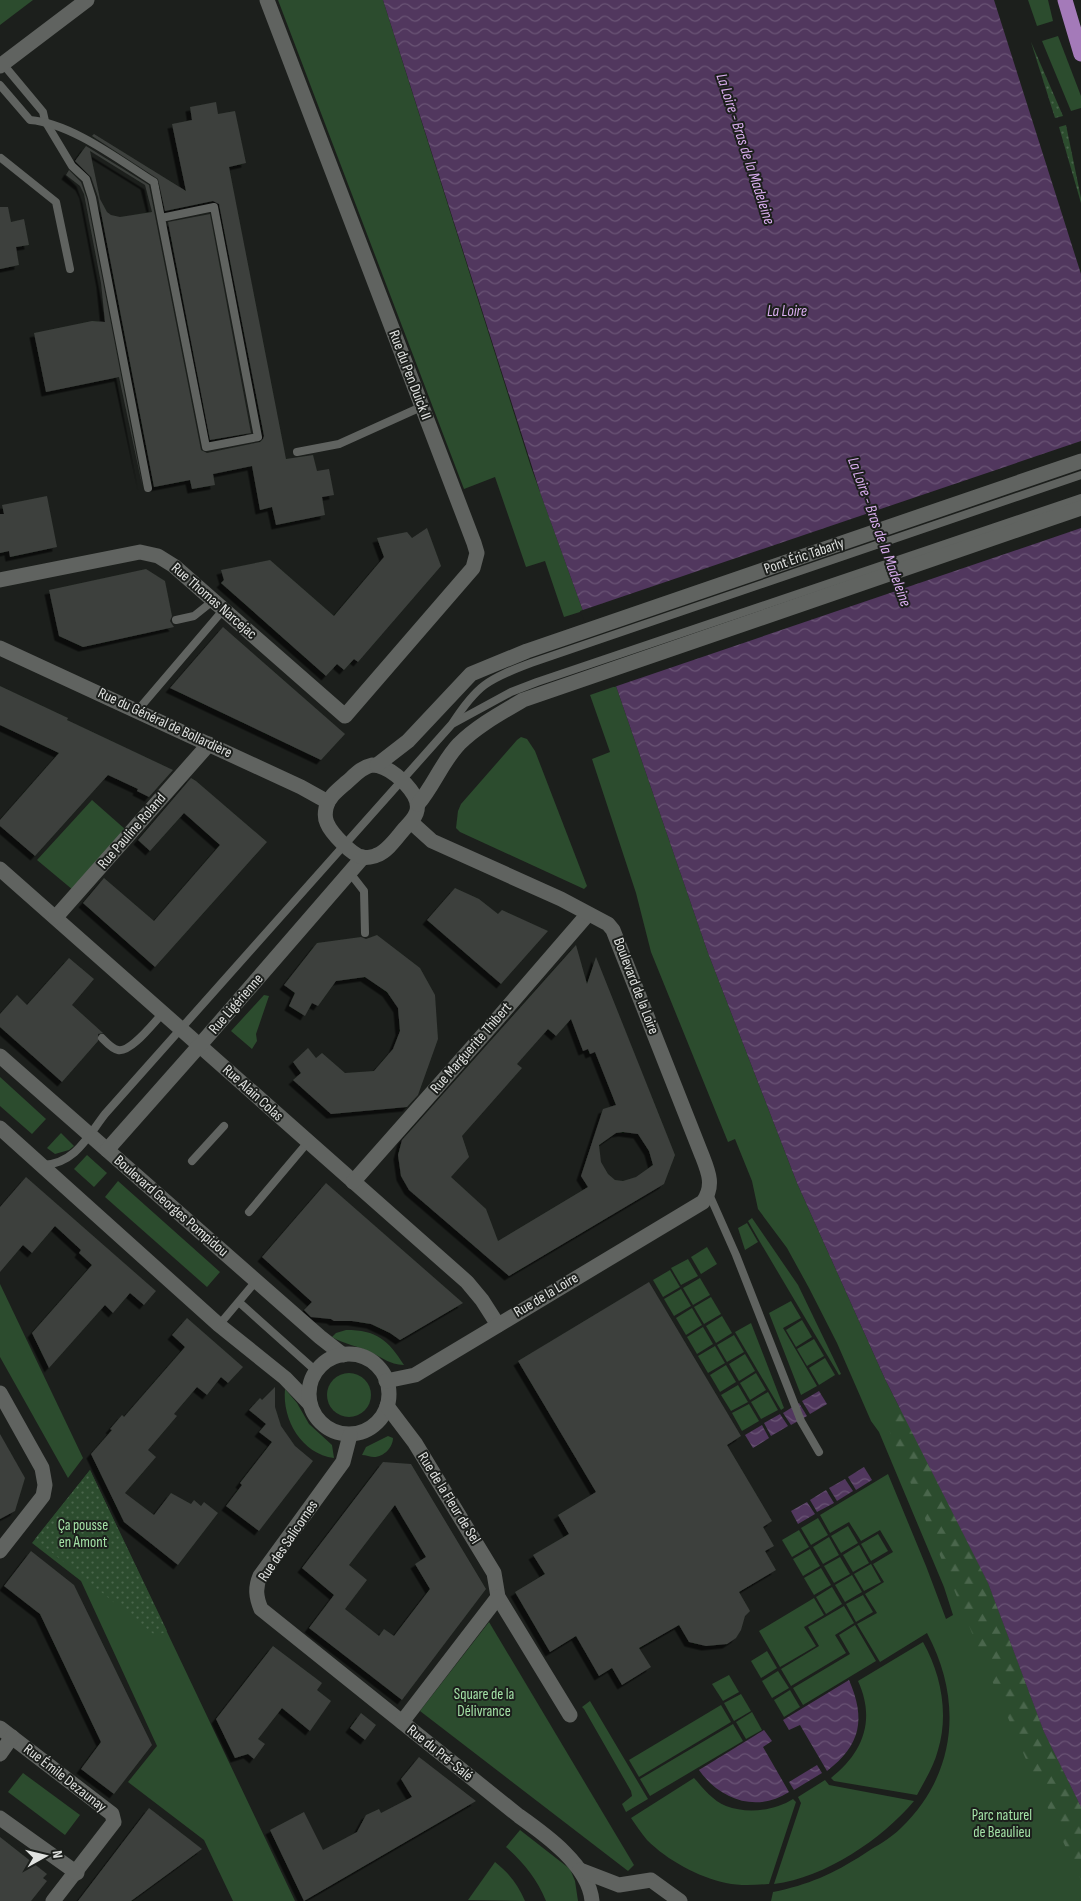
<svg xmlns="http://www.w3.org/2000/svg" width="1081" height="1901" viewBox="0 0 1081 1901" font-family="'Sofia Sans Condensed',sans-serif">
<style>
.green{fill:#2c4c2e}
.forest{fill:url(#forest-firs)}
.garden{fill:url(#garden-dots)}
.water{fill:url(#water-waves)}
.pier{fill:#1c1f1c}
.building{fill:#3c403c;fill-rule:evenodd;filter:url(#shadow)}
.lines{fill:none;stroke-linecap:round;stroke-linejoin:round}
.lane{stroke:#606360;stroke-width:8}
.street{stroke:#606360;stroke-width:15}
.secondary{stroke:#606360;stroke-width:15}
.primary{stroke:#a47ab9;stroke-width:15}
.labels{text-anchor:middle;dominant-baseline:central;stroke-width:4;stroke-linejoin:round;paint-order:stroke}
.street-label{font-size:15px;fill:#e0e2e0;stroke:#1c1f1c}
.park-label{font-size:15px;fill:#a4e2a7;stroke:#1c1f1c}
.water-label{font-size:16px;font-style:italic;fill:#d9adee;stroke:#1c1f1c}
</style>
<defs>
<pattern id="forest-firs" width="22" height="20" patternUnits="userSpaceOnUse" patternTransform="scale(1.25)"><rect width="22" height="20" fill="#2c4c2e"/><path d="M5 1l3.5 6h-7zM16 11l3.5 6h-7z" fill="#4a664c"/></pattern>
<pattern id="garden-dots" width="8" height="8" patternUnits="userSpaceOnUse" patternTransform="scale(1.25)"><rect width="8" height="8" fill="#2c4c2e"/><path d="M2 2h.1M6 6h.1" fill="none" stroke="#4a664c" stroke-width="1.8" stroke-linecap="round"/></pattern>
<pattern id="water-waves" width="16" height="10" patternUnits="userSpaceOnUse" patternTransform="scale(1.25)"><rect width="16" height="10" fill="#51375e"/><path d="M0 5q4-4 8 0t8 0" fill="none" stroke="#6a5475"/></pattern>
<filter id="shadow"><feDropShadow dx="-4.5" dy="4.5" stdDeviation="0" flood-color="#0009"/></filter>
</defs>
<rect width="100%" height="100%" fill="#1c1f1c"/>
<!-- green -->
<g class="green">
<polygon points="0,0 33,0 0,25"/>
<polygon points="278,0 383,0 531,467 583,611 564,617 545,561 526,567 495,477 464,489"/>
<polygon points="1028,0 1048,0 1053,21 1037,26"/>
<polygon points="1058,36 1081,96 1081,108 1071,111 1042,41"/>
<path d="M616,686L708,953L797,1183L885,1379L988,1583L1044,1732L1081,1807V1901H771L773,1892C808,1885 833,1874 864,1854C876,1846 890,1839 901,1828C957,1774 963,1700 927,1633L880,1662L857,1624L877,1613L865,1594L884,1582L873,1564L893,1552L880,1530L861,1541L849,1522L830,1533L820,1515L888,1474L926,1566L946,1619L953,1615L944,1587L879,1432L871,1421L837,1343L809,1288L787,1248L758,1209L752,1181L735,1139L728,1142L651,952L636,893L592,759L610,752L590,695Z"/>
<polygon points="521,737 527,739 535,751 587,886 584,889 460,832 456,828 458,811 461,804 517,740"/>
<polygon points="92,800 126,830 73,890 37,860"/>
<polygon points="264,995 269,996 256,1034 257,1041 252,1049 231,1031"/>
<polygon points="0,1077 46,1119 32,1134 0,1106"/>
<polygon points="61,1133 74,1146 69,1150 55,1154 47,1148"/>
<polygon points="87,1155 107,1173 94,1187 74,1169"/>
<polygon points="118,1181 220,1272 207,1287 105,1197"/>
<polygon points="752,1218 798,1285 841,1374 839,1375 760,1242 748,1221"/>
<polygon points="747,1223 758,1242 745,1250 738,1228"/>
<polygon points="707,1247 717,1264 701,1274 691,1257"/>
<polygon points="688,1259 698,1276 681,1285 671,1268"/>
<polygon points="670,1270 680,1287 663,1297 653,1280"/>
<polygon points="700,1278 710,1295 693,1305 683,1288"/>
<polygon points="0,1284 83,1458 68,1478 0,1357"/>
<polygon points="681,1289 691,1306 674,1316 664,1299"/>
<polygon points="711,1297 721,1314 704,1324 694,1307"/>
<polygon points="791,1301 801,1318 783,1328 817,1386 801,1395 769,1313"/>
<polygon points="692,1308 702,1325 686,1335 676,1318"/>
<polygon points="722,1316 732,1333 716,1343 706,1326"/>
<polygon points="802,1320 812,1337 796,1347 786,1330"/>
<polygon points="751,1323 784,1408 781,1410 735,1332"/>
<polygon points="703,1327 713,1344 697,1354 687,1337"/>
<path d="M346,1330C377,1330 388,1340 404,1365C388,1364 384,1358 370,1352C358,1346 344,1344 332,1337L336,1333Z"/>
<polygon points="734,1335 744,1352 727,1362 717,1345"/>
<polygon points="814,1339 824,1356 807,1366 797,1349"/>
<polygon points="715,1346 725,1363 708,1373 698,1356"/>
<polygon points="745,1354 755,1371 739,1381 729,1364"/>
<polygon points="825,1358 835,1375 819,1385 809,1368"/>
<polygon points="726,1365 736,1382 720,1392 710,1375"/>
<circle cx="349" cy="1395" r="22"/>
<polygon points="756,1373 766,1390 750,1400 740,1383"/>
<polygon points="738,1385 748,1402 731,1411 721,1395"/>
<path d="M285,1389L297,1403L309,1424L332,1445L334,1458C302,1454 282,1420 285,1389Z"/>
<polygon points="768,1392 778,1410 761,1419 751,1402"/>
<polygon points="749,1404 759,1421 742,1431 732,1413"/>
<path d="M388,1436L393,1438C393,1447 384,1457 374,1457C370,1457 366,1455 362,1455L366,1447Z"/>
<polygon points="90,1470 295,1901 233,1901 204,1840 128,1782 157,1746 81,1581 32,1543"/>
<polygon points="818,1518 828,1535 811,1545 801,1528"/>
<polygon points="848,1526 858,1543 841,1553 831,1536"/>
<polygon points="799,1530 809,1547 792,1557 782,1540"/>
<polygon points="878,1534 888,1551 871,1561 861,1544"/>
<polygon points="829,1537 839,1555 823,1564 813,1547"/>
<polygon points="859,1545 869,1563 853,1572 843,1555"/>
<polygon points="810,1549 820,1566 803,1576 793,1559"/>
<polygon points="840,1557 850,1574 834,1583 824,1566"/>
<polygon points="871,1564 881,1582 864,1591 854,1574"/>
<polygon points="821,1568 831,1585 814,1595 804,1578"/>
<polygon points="852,1575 862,1592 845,1602 835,1585"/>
<polygon points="832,1587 842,1604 826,1614 816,1597"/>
<polygon points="863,1595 873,1612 856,1622 846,1604"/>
<polygon points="814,1598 824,1615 804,1627 816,1646 780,1667 759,1631"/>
<polygon points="844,1606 854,1623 835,1635 846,1653 791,1686 781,1669 819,1646 808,1627"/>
<polygon points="489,1622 634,1865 628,1871 420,1711"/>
<polygon points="855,1625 876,1661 803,1705 793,1688 850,1654 839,1635"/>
<path d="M923,1642C941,1674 949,1714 938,1750C934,1766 925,1780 917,1795L834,1781L831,1778C863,1753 876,1720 858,1681Z"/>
<polygon points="767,1651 777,1668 761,1678 751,1661"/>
<polygon points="778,1671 789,1688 772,1698 762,1681"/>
<polygon points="729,1675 739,1692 723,1701 712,1684"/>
<polygon points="790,1690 800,1707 784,1717 774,1700"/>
<polygon points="741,1694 751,1711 734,1721 724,1703"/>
<polygon points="590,1701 648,1799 626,1812 622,1804 632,1796 631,1791 584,1709 582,1707"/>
<polygon points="721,1705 731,1722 639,1777 629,1760"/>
<polygon points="752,1712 762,1730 746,1739 736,1722"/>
<polygon points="733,1724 743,1741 650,1796 640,1779"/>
<polygon points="23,1773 80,1815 65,1835 8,1792"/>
<path d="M694,1778C703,1788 713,1801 726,1806C747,1814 774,1811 793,1799L796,1802L769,1884C754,1885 740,1886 726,1883C698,1877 667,1860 647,1840C641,1833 636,1825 631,1818Z"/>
<path d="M825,1780L829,1785L914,1801C882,1839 825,1878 774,1884L801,1803L798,1797Z"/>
<path d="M520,1830L570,1869L575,1881L578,1901H546C537,1879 524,1863 506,1847Z"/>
<path d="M495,1862C509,1873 518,1885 525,1901L468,1900Z"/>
</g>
<!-- forest -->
<path class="forest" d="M901,1409L988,1583L1044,1732L1081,1807V1880C1010,1730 948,1576 886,1422Z"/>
<!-- garden -->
<g class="garden">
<polygon points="1031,42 1063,116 1055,118"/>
<polygon points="1066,125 1081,198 1081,203 1059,127"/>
<polygon points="90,1470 167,1631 156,1636 35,1539"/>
</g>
<!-- water -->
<g class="water">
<polygon points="383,0 994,0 1081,274 1081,1807 1044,1732 988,1583 885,1379 797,1183 708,953 616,686 583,611 541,495"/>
<polygon points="819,1391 827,1404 810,1414 802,1401"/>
<polygon points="799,1403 807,1416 791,1425 783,1413"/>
<polygon points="780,1414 788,1426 771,1436 764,1423"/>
<polygon points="762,1425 769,1438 753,1448 745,1435"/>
<polygon points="864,1467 872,1480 856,1490 848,1477"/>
<polygon points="845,1479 853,1491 837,1501 829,1488"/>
<polygon points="826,1490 834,1503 817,1512 810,1500"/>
<polygon points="807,1502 815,1514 798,1524 791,1511"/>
<path d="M849,1680C866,1719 861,1745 827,1771L800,1725L789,1730L783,1720Z"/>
<path d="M764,1730L772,1741L763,1747L789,1792C757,1813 720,1800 699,1770Z"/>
<polygon points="817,1765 822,1773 794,1790 789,1782"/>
</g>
<!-- pier -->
<polygon class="pier" points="1081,441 1081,528 614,687 580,611"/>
<!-- building -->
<g class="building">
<path d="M216,102L218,114L235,111L246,163L229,167L286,459L313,455L317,471L329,469L334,495L322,497L325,515L276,525L272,507L260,510L252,466L213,474L215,485L192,489L190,480L154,487L98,197L91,177L75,161L86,146L149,185L201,450L207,453L260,442L263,439L264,436L219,204L213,201L165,211L158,179L92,136L94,134L186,191L172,124L192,120L190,107ZM90,151L145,185L152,212L120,217L111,215L107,212L100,199Z"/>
<polygon points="69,170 81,182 87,199 143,489 119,377 46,392 34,333 92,321 105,322 101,283 84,194 80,186 66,175"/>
<polygon points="0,207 8,207 11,222 24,219 29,245 16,247 19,265 0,269"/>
<polygon points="210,214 251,433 210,440 168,222"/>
<polygon points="47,496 57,547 10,557 9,551 0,553 0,514 4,514 2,505"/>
<polygon points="427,528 441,566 358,662 354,659 344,670 337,664 326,676 221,583 224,580 221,570 270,560 334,616 384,557 377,538 407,532 412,538"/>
<polygon points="146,569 165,581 172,616 170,621 174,627 83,647 59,636 49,590"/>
<polygon points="223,627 345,734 321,760 170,688"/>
<polygon points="0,686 68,718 67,720 173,770 149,797 137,791 138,789 108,775 35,856 0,826 0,820 59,753 0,725"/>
<polygon points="191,778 196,781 267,842 155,967 83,903 104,878 154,921 220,845 184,813 150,851 138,840"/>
<polygon points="455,888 479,899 498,914 502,910 548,931 501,984 427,920"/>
<polygon points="377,935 420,968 435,995 438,1039 418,1095 407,1107 331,1114 293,1080 301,1073 293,1062 308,1048 316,1058 322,1053 345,1073 374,1071 393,1049 400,1031 398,1008 387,992 365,977 336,981 318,1006 312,1003 305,1016 289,1006 295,993 284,985 317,943 361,937 366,939"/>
<path d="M576,945L587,984L596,957L675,1155L664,1184L509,1276L409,1190L401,1176L398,1155L402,1140ZM571,1019L583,1051L588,1049L590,1054L595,1052L616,1105L603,1109L601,1115L581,1176L588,1187L498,1241L486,1209L451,1177L469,1157L462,1136L522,1068L517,1064L548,1029L556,1036ZM623,1132L638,1134L649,1151L653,1165L636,1177L623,1181L615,1180L608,1174L601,1162L599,1145L616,1133Z"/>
<polygon points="69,958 94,979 72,1005 103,1033 98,1034 98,1041 62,1082 0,1027 0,1014 17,995 27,1005"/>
<polygon points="26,1177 156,1291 144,1305 130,1293 113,1313 105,1305 49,1368 32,1333 92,1265 79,1253 81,1250 55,1226 32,1253 23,1245 0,1272 0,1207"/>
<polygon points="326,1183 463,1303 400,1340 390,1333 371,1324 352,1321 334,1321 331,1319 311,1317 304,1310 312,1302 262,1257"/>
<polygon points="649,1282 741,1436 727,1445 772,1521 763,1527 774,1546 765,1551 776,1570 739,1592 750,1611 745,1616 741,1630 736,1638 727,1644 706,1646 689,1642 679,1625 639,1648 651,1667 622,1685 612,1668 599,1676 576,1636 550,1652 515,1592 545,1574 533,1555 569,1534 558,1515 596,1492 518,1361"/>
<polygon points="187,1318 243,1367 228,1383 221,1377 207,1395 197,1387 174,1414 177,1416 148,1450 156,1457 125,1493 154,1515 171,1493 191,1504 194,1500 201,1506 204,1502 218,1513 178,1565 124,1522 91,1454 112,1430 110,1429 122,1415 124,1417 185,1347 172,1335"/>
<polygon points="275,1387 275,1407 281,1426 295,1446 313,1461 259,1531 226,1506 242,1485 240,1483 272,1442 259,1432 266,1424 249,1410 260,1398 262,1400"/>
<polygon points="0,1434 25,1478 15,1511 0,1519"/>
<path d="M383,1462L411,1464L486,1589L402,1700L309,1628L334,1595L302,1568ZM395,1505L426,1557L415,1564L430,1589L394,1636L384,1629L379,1636L345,1609L367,1580L349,1565Z"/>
<polygon points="31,1551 74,1585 152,1745 114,1794 81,1769 101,1742 40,1614 4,1586"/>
<polygon points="273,1646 322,1683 317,1690 331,1701 310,1731 282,1708 258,1739 265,1744 254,1759 248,1754 235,1758 216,1719"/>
<polygon points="361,1713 376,1725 365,1740 350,1728"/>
<polygon points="419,1757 476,1801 304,1901 270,1830 304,1812 323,1850 357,1832 366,1815 379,1809 381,1813 412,1797 401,1779"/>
<polygon points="149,1808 202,1849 131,1901 78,1901"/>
<polygon points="0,1837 47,1874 43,1878 47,1881 31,1901 0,1901"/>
</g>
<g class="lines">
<!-- lane -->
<g class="lane">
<polyline points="3,64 43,112 45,121 72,166 86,179 92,198 148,488"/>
<path d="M0,85L30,120C71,123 119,160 154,182L161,218L206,447L258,437L214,207L161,218"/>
<polyline points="1,158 56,202 70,269"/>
<polyline points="297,452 339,444 421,407"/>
<polyline points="176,620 194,616 214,600"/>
<polyline points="137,711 224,609"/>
<polyline points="454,723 511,692 537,682 1081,498"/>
<polyline points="350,873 364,891 365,933"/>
<path d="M102,1038C106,1042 112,1049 118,1050C131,1053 154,1022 163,1013"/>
<polyline points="192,1161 224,1126"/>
<path d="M43,1165C75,1164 88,1136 105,1114L452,724C477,685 488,679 531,663L1081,475"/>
<polyline points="709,1194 736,1255 801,1421 819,1452"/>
<polyline points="249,1212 308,1142"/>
<polyline points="240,1303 316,1371"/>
<polyline points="219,1325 256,1281"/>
</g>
<!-- street -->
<g class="street">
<polyline points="0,580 140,552 158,556 174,566 345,716 473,568 477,553 474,543 267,0"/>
<polyline points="0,869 467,1282 482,1300 498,1325"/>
<polyline points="56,917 209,744"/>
<polyline points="0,1056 320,1337 343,1355"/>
<polyline points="0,1128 219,1325 285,1378 310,1404"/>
<polyline points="107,1150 200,1045 363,857"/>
<polyline points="353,1182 499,1017 588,914"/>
<circle cx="349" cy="1394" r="40"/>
<path d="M386,1381L415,1375L703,1202C715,1185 708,1171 701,1153L613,930L608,924L561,899L432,841L411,822"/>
<polyline points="0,1393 42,1468 45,1485 43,1496 0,1551"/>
<polyline points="387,1406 415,1443 494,1573 498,1597 570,1715"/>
<path d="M350,1435L343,1462L260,1576C255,1588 256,1597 261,1609L519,1816C546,1835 589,1866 592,1901"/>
<polyline points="402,1722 498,1597"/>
<polyline points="0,1728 112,1814 114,1822 53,1901"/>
<polyline points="0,1754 12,1737"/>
<polyline points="0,1818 77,1873"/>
<polyline points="580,1870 619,1885 651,1880 680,1901"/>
</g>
<!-- secondary -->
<g class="secondary">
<polyline points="0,66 87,0"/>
<polyline points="0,648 301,787 328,802"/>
<path d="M372,765C388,765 406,782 414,795C422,809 415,818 405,828C397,837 388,851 377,855C374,857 366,858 362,857C352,855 331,833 327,823C325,819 325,813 326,808C328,797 339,789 347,782C355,775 362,767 372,765Z"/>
<polyline points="377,765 408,741 471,674 527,651 1081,461"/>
<path d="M418,804C434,785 442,762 459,744C477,726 501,713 523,700L1081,508"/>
</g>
<!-- primary -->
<polyline class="primary" points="1065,0 1081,54"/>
</g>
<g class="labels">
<!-- street labels -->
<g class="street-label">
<text transform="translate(410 375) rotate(69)">Rue du Pen Duick II</text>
<text transform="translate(804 556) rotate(-19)">Pont Éric Tabarly</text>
<text transform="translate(214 601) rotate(41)">Rue Thomas Narcejac</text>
<text transform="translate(165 723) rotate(25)">Rue du Général de Bollardière</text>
<text transform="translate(132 831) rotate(-49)">Rue Pauline Roland</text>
<text transform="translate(636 986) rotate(69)">Boulevard de la Loire</text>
<text transform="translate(236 1004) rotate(-49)">Rue Ligérienne</text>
<text transform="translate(471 1048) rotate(-49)">Rue Marguerite Thibert</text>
<text transform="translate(253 1093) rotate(42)">Rue Alain Colas</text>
<text transform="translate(171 1206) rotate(41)">Boulevard Georges Pompidou</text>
<text transform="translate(546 1295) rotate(-31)">Rue de la Loire</text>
<text transform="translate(449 1498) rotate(58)">Rue de la Fleur de Sel</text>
<text transform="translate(288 1541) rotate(-56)">Rue des Salicornes</text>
<text transform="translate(440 1753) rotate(39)">Rue du Pré-Salé</text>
<text transform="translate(65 1778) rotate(38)">Rue Émile Dezaunay</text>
</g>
<!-- park labels -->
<g class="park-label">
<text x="83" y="1525">Ça pousse<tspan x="83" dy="17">en Amont</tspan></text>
<text x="484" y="1694">Square de la<tspan x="484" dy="17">Délivrance</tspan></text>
<text x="1002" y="1815">Parc naturel<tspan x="1002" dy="17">de Beaulieu</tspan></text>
</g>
<!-- water labels -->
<g class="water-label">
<text transform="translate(745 149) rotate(72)">La Loire - Bras de la Madeleine</text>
<text x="787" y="311">La Loire</text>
<text transform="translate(879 532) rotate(70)">La Loire - Bras de la Madeleine</text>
</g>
</g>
<!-- north arrow -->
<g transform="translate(45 1856) rotate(82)" stroke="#1c1f1c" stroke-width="4" paint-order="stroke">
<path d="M0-4L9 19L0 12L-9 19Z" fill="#e0e2e0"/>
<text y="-8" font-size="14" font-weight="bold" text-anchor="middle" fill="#e0e2e0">N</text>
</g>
</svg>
